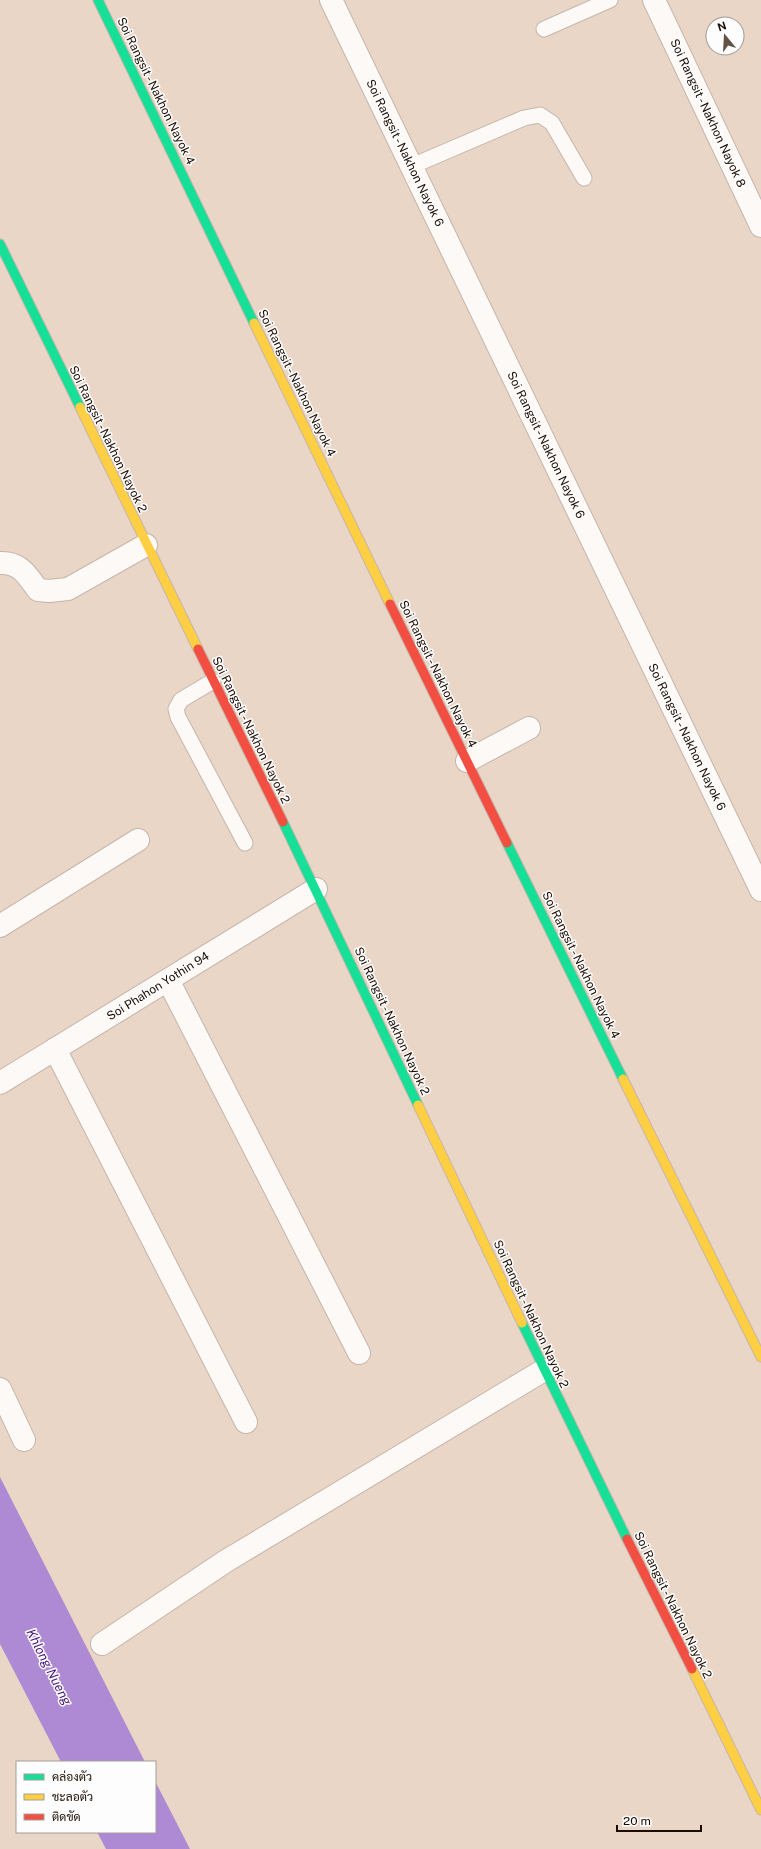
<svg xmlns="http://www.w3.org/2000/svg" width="761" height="1849" viewBox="0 0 761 1849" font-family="'Public Sans',Sarabun,sans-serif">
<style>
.water{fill:#ae89d4}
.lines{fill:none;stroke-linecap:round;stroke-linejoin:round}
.lane-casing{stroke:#c6b5a9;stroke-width:17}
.street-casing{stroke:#c6b5a9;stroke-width:24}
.fast-casing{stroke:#c6b5a9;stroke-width:11}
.slow-casing{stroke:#c6b5a9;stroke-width:11}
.jam-casing{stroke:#c6b5a9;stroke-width:11}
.lane{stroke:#fcf9f7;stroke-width:15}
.street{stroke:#fcf9f7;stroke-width:22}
.fast{stroke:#16e098;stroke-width:9}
.slow{stroke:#ffcf43;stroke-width:9}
.jam{stroke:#f24e42;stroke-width:9}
.labels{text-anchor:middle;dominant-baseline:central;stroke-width:3;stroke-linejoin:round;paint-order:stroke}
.street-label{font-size:12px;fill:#1b0c02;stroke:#fdfdfd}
.water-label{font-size:13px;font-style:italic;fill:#49187e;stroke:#fdfdfd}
</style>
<rect width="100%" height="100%" fill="#e9d6c7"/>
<!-- water -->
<g class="water">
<polygon points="0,1477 145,1762 61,1762 0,1644"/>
<polygon points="155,1781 190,1849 106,1849 97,1832 155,1832"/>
</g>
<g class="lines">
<defs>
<g id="lane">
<polyline points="544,29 610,0"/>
<polyline points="412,166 524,118 540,115 552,123 584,178"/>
<polyline points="213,681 181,700 176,709 178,717 245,843"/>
</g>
<g id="street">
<polyline points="331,0 761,890"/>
<polyline points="654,0 761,226"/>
<path d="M0,563C20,562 27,575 38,590L49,591L68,589L146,545"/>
<polyline points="467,761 529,728"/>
<polyline points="0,926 138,840"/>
<polyline points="168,980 359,1353"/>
<polyline points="55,1049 246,1422"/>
<polyline points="0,1083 316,889"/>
<polyline points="0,1389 24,1440"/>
<polyline points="102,1644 226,1561 544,1370"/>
</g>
<g id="fast">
<polyline points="98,0 254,323"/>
<polyline points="0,244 80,407"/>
<polyline points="283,822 418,1105"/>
<polyline points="507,843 623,1079"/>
<polyline points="522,1323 627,1539"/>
</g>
<g id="slow">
<polyline points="254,323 390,604"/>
<polyline points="80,407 198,649"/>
<polyline points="623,1079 761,1357"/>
<polyline points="418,1105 522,1323"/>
<polyline points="692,1669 761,1810"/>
</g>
<g id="jam">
<polyline points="390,604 507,843"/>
<polyline points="198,649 283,822"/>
<polyline points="627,1539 692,1669"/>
</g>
</defs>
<!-- lane casing -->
<use href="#lane" class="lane-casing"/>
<!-- street casing -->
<use href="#street" class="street-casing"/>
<!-- fast casing -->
<use href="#fast" class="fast-casing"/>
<!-- slow casing -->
<use href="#slow" class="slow-casing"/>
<!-- jam casing -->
<use href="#jam" class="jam-casing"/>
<!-- lane -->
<use href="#lane" class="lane"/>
<!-- street -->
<use href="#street" class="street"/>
<!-- fast -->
<use href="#fast" class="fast"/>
<!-- slow -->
<use href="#slow" class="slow"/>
<!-- jam -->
<use href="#jam" class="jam"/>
</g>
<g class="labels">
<!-- street labels -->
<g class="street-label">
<text transform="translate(156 91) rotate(64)">Soi Rangsit - Nakhon Nayok 4</text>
<text transform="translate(708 113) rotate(65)">Soi Rangsit - Nakhon Nayok 8</text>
<text transform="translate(405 153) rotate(64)">Soi Rangsit - Nakhon Nayok 6</text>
<text transform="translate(297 383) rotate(64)">Soi Rangsit - Nakhon Nayok 4</text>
<text transform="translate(108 439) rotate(64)">Soi Rangsit - Nakhon Nayok 2</text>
<text transform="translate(546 445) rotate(64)">Soi Rangsit - Nakhon Nayok 6</text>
<text transform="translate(438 674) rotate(64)">Soi Rangsit - Nakhon Nayok 4</text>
<text transform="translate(251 730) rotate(64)">Soi Rangsit - Nakhon Nayok 2</text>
<text transform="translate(687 737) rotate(64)">Soi Rangsit - Nakhon Nayok 6</text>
<text transform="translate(581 965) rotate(64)">Soi Rangsit - Nakhon Nayok 4</text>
<text transform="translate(158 986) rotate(-32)">Soi Phahon Yothin 94</text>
<text transform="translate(392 1021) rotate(65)">Soi Rangsit - Nakhon Nayok 2</text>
<text transform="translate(531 1314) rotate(65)">Soi Rangsit - Nakhon Nayok 2</text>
<text transform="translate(673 1605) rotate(64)">Soi Rangsit - Nakhon Nayok 2</text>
</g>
<!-- water labels -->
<g class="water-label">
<text transform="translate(49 1667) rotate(63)">Khlong Nueng</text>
</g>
</g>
<!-- legend -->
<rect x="16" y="1761" width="140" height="72" fill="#fdfdfd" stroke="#a39d99"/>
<rect x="24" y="1774" width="20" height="6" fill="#16e098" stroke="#a39d99"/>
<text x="52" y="1781" font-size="12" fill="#1b0c02">คล่องตัว</text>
<rect x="24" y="1794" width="20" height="6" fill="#ffcf43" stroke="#a39d99"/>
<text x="52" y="1801" font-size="12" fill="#1b0c02">ชะลอตัว</text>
<rect x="24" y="1814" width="20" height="6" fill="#f24e42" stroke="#a39d99"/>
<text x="52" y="1821" font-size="12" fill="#1b0c02">ติดขัด</text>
<!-- north arrow -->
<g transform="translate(725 36) rotate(342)"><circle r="19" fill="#fdfdfd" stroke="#a39d99"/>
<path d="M0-3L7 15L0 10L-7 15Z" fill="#635347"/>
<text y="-6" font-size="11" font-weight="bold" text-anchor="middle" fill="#1b0c02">N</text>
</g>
<!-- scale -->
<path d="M617 1825v6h84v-6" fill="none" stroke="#1b0c02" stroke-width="2"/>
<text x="623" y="1825" font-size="12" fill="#1b0c02" stroke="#fdfdfd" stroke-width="3" paint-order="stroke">20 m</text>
</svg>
